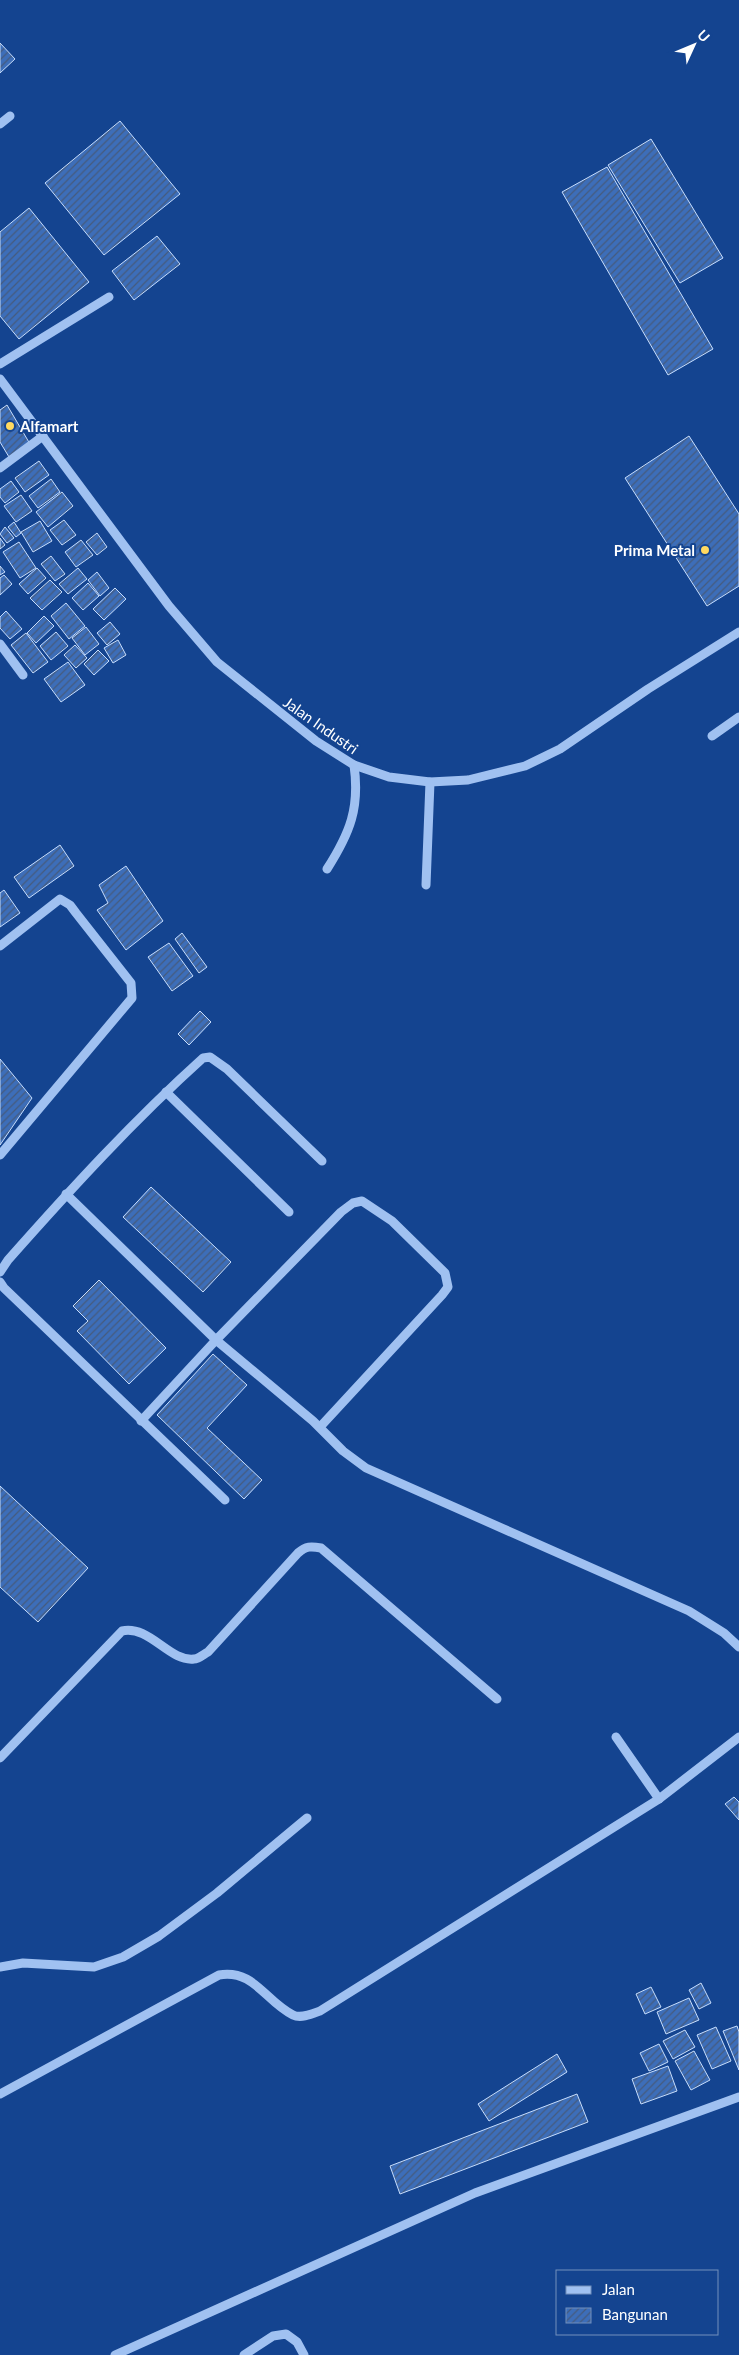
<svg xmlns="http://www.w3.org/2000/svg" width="739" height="2355" viewBox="0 0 739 2355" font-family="Lato,sans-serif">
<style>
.building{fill:url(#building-hatch);stroke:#c7ddfc}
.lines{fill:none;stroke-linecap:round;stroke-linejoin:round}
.minor{stroke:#a0c1f1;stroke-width:9}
.poi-dot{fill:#ffd960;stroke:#144490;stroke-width:2}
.labels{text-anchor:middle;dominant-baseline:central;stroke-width:4;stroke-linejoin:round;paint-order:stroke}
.poi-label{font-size:15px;font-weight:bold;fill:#fff;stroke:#144490;text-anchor:start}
.street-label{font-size:15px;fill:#fff;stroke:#144490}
</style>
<defs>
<pattern id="building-hatch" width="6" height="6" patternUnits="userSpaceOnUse" patternTransform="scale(1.25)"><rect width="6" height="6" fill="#3d6eb9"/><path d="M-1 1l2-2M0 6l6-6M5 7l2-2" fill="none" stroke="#455b7d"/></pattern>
</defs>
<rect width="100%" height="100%" fill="#144490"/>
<!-- building -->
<g class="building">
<polygon points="0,43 15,59 0,73"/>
<polygon points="120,121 180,194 104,255 45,183"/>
<polygon points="651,139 723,258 680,283 608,165"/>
<polygon points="607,167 713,349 668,375 562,192"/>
<polygon points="29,208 89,282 19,339 0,316 0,232"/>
<polygon points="157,236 180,264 134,300 112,271"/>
<polygon points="7,405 30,444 9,457 0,442 0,410"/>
<polygon points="689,436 739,514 739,586 707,606 625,478"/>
<polygon points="39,461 49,475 25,492 15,478"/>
<polygon points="51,479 60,492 38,508 29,496"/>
<polygon points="11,481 19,492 5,503 0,497 0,489"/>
<polygon points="62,492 73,506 48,527 36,512"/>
<polygon points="21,495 32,511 16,522 4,506"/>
<polygon points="64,520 76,535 62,545 50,530"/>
<polygon points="40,521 52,541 33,552 21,532"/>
<polygon points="14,522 21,533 16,537 8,527"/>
<polygon points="5,527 14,538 7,543 0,534"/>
<polygon points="97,533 107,547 97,555 86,542"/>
<polygon points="0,538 5,545 0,549"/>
<polygon points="81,540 93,555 76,567 65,552"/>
<polygon points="19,542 36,568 20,578 3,552"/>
<polygon points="51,556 65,574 55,581 41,564"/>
<polygon points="0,566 5,572 0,575"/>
<polygon points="37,568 46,578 28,594 19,584"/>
<polygon points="78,568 87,579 68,594 59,584"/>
<polygon points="97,572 109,588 100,596 88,580"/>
<polygon points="4,575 12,584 0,595 0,578"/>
<polygon points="50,580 62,592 42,610 30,598"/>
<polygon points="88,583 99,596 83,610 72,598"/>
<polygon points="115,588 126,599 104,620 93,609"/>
<polygon points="66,603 85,626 69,639 51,616"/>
<polygon points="6,611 22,629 10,639 0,628 0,617"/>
<polygon points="44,616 54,626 36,643 27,633"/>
<polygon points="110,622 120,634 107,645 97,633"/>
<polygon points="86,627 99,644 85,655 72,638"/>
<polygon points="56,632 68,646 51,660 40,646"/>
<polygon points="26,633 48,662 33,673 11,645"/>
<polygon points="118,640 126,655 113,663 104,648"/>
<polygon points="75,645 87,658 76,668 64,655"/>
<polygon points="98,650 109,661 94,675 84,664"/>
<polygon points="68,662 85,685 61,702 44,679"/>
<polygon points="60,845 74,866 29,898 14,877"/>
<polygon points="126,866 163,921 126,950 97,910 108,903 99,885"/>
<polygon points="4,890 20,913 0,927 0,893"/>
<polygon points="182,933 207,967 199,973 175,939"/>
<polygon points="169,943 193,976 172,991 148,957"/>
<polygon points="200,1011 211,1022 189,1045 178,1034"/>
<polygon points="0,1059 32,1098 0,1145"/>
<polygon points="151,1187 231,1262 203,1292 123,1217"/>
<polygon points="99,1280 166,1348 129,1384 77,1331 88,1321 73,1306"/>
<polygon points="213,1354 247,1385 207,1428 262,1480 244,1499 157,1415"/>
<polygon points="0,1486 88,1568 38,1622 0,1587"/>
<polygon points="734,1797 739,1802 739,1820 725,1804"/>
<polygon points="701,1983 711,2003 699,2009 689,1990"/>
<polygon points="651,1987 661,2007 645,2014 636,1994"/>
<polygon points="689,1998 699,2020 666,2034 657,2012"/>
<polygon points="737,2026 739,2032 739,2070 723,2031"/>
<polygon points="716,2027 731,2061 712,2069 697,2035"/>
<polygon points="685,2030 695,2047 673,2059 663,2041"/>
<polygon points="659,2044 668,2062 649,2071 640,2053"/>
<polygon points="694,2051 710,2080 691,2090 675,2061"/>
<polygon points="557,2054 567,2072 489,2121 478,2104"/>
<polygon points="668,2066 677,2091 641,2104 632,2079"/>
<polygon points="577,2094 588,2122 400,2194 390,2166"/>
</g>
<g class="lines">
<!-- minor -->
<g class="minor">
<polyline points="0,124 10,116"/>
<polyline points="0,364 109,297"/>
<polyline points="0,379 169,606 217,662 316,741 354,765 389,777 430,782 468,780 525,766 560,749 648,689 739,632"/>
<polyline points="0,468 43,436"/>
<polyline points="0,644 23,675"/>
<polyline points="712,736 739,717"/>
<path d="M327,869C350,833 360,808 354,765"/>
<polyline points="426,885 430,782"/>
<polyline points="0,946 60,899 70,905 76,913 131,983 132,998 0,1155"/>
<polyline points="166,1092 289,1212"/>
<polyline points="66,1194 216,1340 313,1421 343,1451 366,1468 689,1611 724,1633 739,1647"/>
<path d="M0,1272L8,1260C70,1190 133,1121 203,1058L210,1057L227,1069L322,1161"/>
<polyline points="0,1282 4,1288 225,1500"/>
<polyline points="141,1421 216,1340 341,1212 353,1203 362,1201 392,1221 445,1273 448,1287 442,1295 320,1427"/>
<polyline points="616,1737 659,1799"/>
<path d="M0,1758L122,1631C150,1625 169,1662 194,1659C199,1659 204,1654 208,1652L298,1553C306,1546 311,1546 321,1548L497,1699"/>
<polyline points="0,1967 23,1963 94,1967 123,1957 159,1936 217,1893 307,1818"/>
<path d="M0,2094L219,1975C254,1969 265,2001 293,2015C301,2019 312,2014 320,2011L659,1799L739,1737"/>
<polyline points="115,2355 475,2193 739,2097"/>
<polyline points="244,2355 273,2336 286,2334 297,2342 304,2355"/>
</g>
</g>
<!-- markers -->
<g class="poi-dot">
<circle cx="10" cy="426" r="5"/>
<circle cx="705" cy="550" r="5"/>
</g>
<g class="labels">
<!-- poi labels -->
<g class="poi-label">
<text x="20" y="426">Alfamart</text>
<text x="695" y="550" text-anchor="end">Prima Metal</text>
</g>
<!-- street labels -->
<g class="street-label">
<text transform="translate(321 725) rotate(35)">Jalan Industri</text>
</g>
</g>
<!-- legend -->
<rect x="556" y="2270" width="162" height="65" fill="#144490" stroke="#728fbc"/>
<rect x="566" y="2286" width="25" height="8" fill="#a0c1f1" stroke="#728fbc"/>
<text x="602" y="2295" font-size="15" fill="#ffffff">Jalan</text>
<rect x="566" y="2308" width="25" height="15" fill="url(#building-hatch)" stroke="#728fbc"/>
<text x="602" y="2320" font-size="15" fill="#ffffff">Bangunan</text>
<!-- north arrow -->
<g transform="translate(694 45) rotate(46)" stroke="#144490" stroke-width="4" paint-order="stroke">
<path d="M0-4L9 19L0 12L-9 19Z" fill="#ffffff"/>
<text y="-8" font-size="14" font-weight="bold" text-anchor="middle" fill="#ffffff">U</text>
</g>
</svg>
